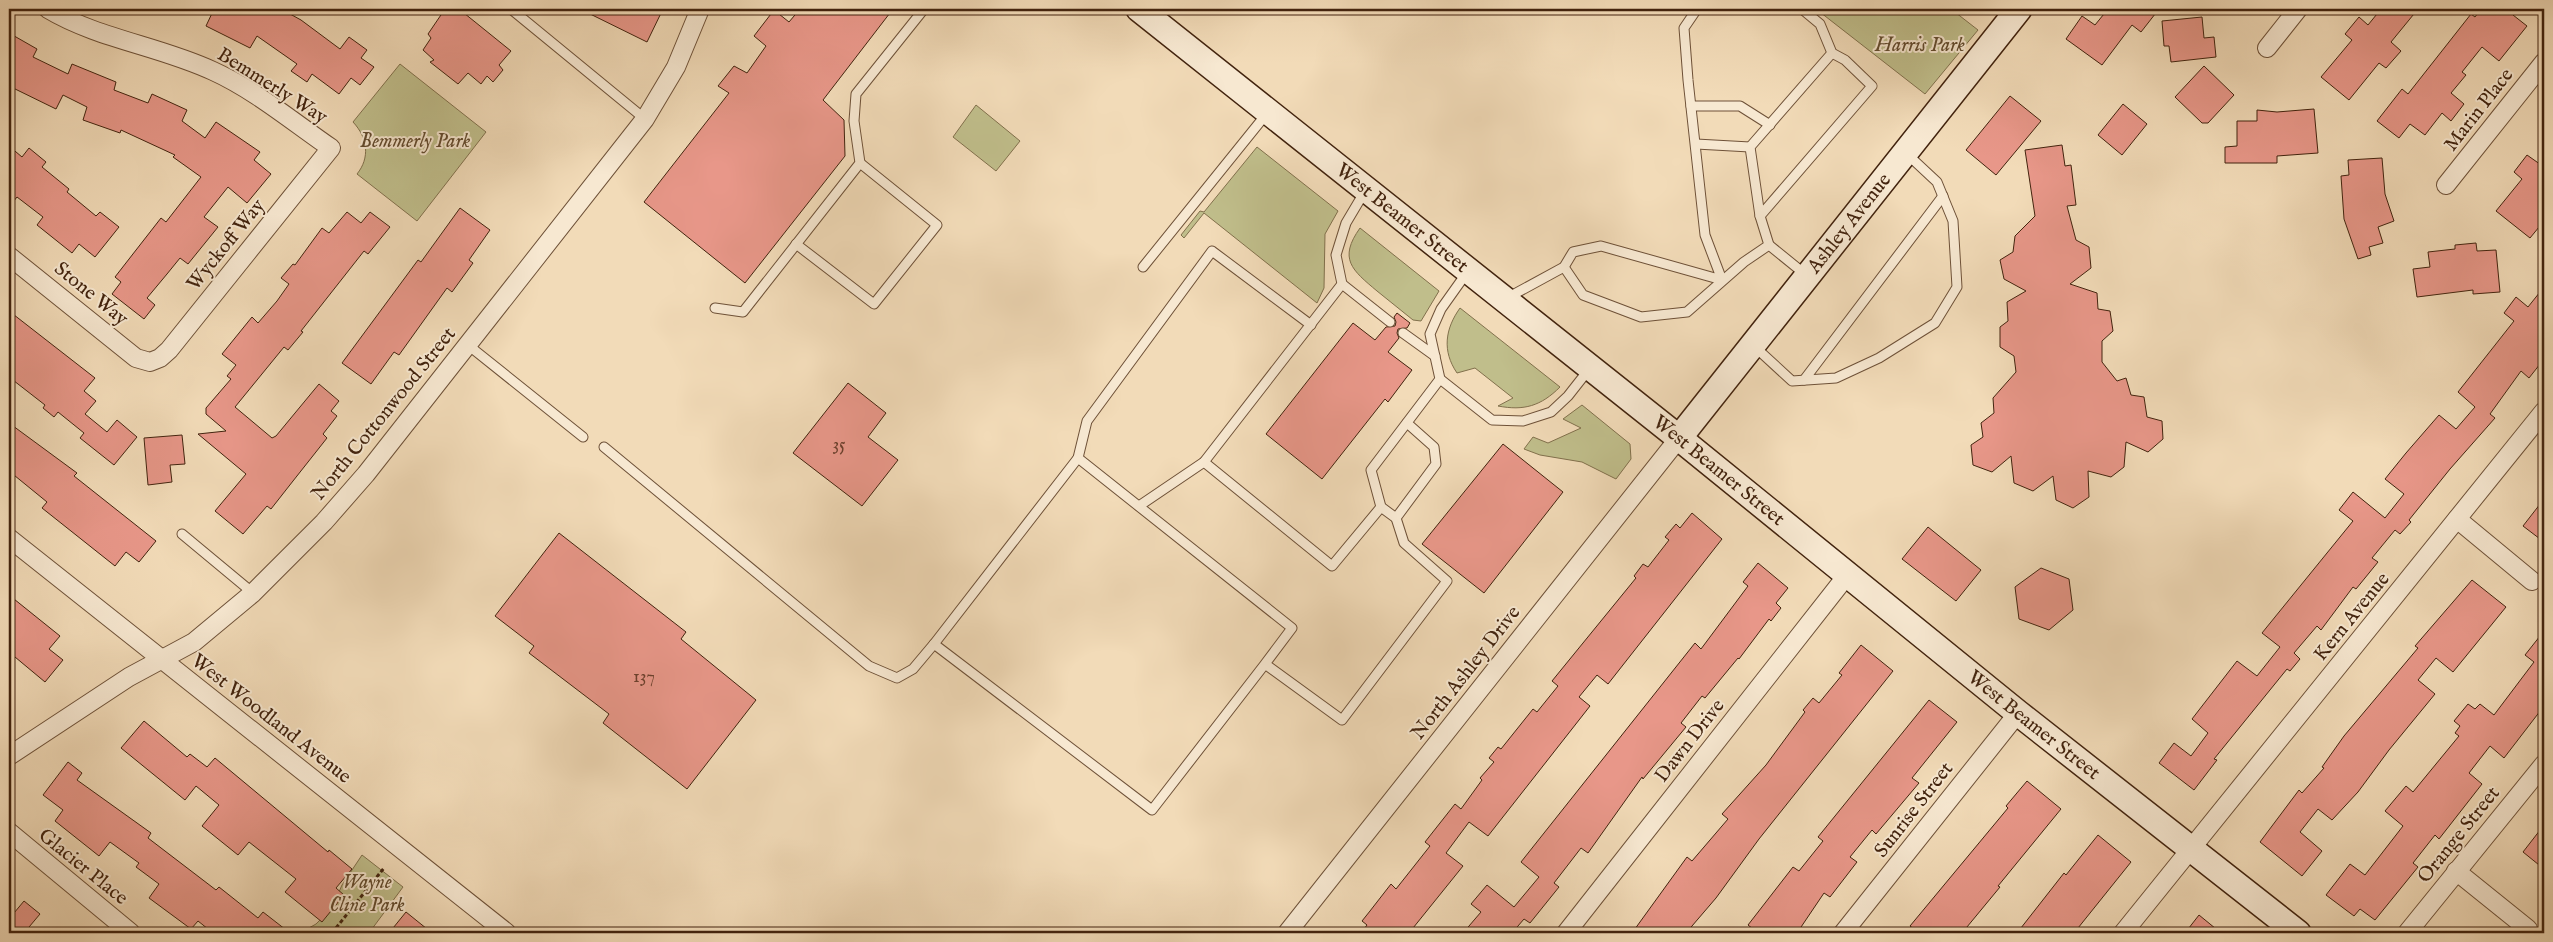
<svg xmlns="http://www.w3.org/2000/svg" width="2553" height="942" viewBox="0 0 2553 942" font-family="'IM FELL English',serif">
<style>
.green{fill:#c0be8b;stroke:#81704c}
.building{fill:#e89789;stroke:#42230e}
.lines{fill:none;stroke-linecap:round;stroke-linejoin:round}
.lane-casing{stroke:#6e5138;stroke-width:11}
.street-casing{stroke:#6e5138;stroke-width:20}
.secondary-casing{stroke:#42230e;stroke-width:28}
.path{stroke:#42230e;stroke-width:3;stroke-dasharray:4 2.5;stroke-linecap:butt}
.lane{stroke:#f7e8d1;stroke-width:9}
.street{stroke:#f7e8d1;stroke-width:18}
.secondary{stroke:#f7e8d1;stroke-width:25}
.labels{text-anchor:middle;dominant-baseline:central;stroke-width:4;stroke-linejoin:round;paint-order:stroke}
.number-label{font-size:18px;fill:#6c402d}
.park-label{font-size:20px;font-style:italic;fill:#624a2d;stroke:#f7e8d1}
.street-label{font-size:20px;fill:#42230e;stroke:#f7e8d1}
</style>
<rect width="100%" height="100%" fill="#f2dbb8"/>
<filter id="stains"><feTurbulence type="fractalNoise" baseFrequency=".004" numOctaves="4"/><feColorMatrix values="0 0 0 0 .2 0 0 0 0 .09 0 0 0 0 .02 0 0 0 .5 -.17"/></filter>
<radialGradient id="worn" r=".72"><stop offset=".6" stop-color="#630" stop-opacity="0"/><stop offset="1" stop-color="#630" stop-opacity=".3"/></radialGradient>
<!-- green -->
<g class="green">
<polygon points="1816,9 1951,9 1978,30 1925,94"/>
<path d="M400,64L486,132L417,221L357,174C370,158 368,138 353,122Z"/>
<polygon points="976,105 1020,141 996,171 953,137"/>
<polygon points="1257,147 1338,211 1325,234 1324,288 1317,303 1204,213 1184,238 1181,235 1200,211 1204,212"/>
<path d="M1360,228L1439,291L1421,321L1413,320C1401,310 1389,301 1377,291C1352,270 1338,259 1360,228Z"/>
<path d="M1460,308L1560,387C1541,406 1524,411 1498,406L1513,398L1475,368L1457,373C1442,351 1445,329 1460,308Z"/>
<polygon points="1582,405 1630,444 1631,459 1616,479 1582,462 1540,455 1524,449 1533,437 1548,443 1581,428 1563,419"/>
<polygon points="362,855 403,887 369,933 300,933 316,924 332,908 342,885"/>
</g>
<!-- building -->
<g class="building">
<polygon points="214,9 281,9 301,20 340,49 349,37 367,50 361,58 374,67 360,85 351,78 339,94 312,74 307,82 291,71 297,64 257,36 250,48 206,26"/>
<polygon points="445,9 459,9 511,51 499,65 503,70 493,82 487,76 481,84 468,73 458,84 430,62 434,60 423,50 431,38 428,34"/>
<polygon points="580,9 663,9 647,42"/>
<polygon points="800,9 893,9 823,100 844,120 845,156 745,283 644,202 729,93 718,86 734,66 747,73 766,46 754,36 774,10 789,22"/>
<polygon points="2108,9 2159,9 2141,32 2132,25 2102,65 2066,39 2082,16 2095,25"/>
<polygon points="2381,9 2418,9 2391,42 2401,51 2386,68 2379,63 2349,100 2321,77 2352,40 2345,34 2359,17 2368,25"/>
<polygon points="2481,9 2518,9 2513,15 2527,26 2499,61 2482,47 2462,72 2466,75 2451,93 2464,104 2451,121 2442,113 2425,135 2410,124 2399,138 2377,121 2402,89 2408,94 2471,14 2475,17"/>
<polygon points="2202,17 2204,38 2214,37 2216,57 2171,62 2169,46 2164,46 2162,21"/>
<polygon points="9,33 37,49 33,57 68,74 72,64 116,82 114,90 148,103 152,94 187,110 182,121 205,138 216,122 260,152 254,160 271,174 247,203 228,187 204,217 218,227 188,264 180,258 167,274 147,298 155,305 144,319 112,294 121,282 115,277 161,218 166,222 201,177 173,157 175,155 121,130 120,133 83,120 87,107 63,95 56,109 9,86"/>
<polygon points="2204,66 2234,95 2208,123 2202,123 2175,97"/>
<polygon points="2010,96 2041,121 1996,175 1966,150"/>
<polygon points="2123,104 2147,124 2122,155 2098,135"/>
<polygon points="2314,109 2318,153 2277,156 2277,163 2225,163 2225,147 2237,146 2237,121 2257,121 2257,110 2277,112"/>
<polygon points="2062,145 2065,166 2071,165 2076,205 2067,206 2076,240 2089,247 2091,268 2070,284 2097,293 2098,309 2110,311 2113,331 2102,341 2102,362 2117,381 2126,378 2131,395 2144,397 2147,417 2162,421 2163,439 2148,452 2126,442 2124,467 2111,477 2088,471 2089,497 2073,508 2056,500 2053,476 2033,491 2014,483 2011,456 1992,472 1973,465 1971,445 1983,437 1981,423 1994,413 1993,398 2016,372 2014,356 2000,347 2000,327 2008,321 2007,302 2026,291 2004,279 2000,260 2013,252 2015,236 2035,216 2025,150"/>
<polygon points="9,146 22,157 29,148 46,162 42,167 69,189 67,192 96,216 100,212 119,227 95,257 79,244 72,253 37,225 43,217 17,197 9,207"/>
<polygon points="2527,155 2544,167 2544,221 2530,238 2496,211 2522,179 2514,172"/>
<polygon points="2382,158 2385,194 2394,221 2378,227 2383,243 2369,247 2371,255 2358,259 2344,219 2341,176 2349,175 2348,160"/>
<polygon points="460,208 490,230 469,260 473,263 452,292 447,288 399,355 394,352 371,384 342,363 418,260 421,262"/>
<polygon points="347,212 361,223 370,212 390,227 368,254 364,251 301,331 303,332 288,350 284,347 235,407 272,438 276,436 319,384 339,401 331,411 337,416 323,434 327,438 293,481 271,509 267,506 243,534 215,511 246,474 198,434 226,431 206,414 206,408 231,379 227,376 236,365 222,354 252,317 258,323 277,301 289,284 281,278 293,264 295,265 322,228 329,233"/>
<polygon points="2476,243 2477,251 2496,250 2500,292 2473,294 2473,290 2417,297 2413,269 2430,267 2428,252 2455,249 2455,245"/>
<polygon points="2544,287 2544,359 2529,378 2521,371 2490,414 2495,418 2450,469 2409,520 2411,522 2400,534 2395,530 2372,558 2378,562 2356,589 2353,587 2321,630 2317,626 2294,653 2300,659 2290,671 2287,669 2214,759 2217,760 2194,790 2159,763 2174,743 2191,756 2208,733 2192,719 2237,661 2257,676 2280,647 2262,633 2353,521 2339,510 2353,492 2385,518 2404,494 2385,479 2406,453 2439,415 2456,429 2475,407 2458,392 2514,321 2504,313 2516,297 2528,307"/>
<polygon points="9,311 95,378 84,391 96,401 85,414 107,432 117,420 137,437 114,465 80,438 84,433 58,412 54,417 43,408 45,405 9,377"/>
<polygon points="1397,313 1410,323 1407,328 1398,329 1397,333 1399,338 1388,352 1412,370 1388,402 1385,399 1322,479 1266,434 1353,323 1375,340 1386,327 1395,326 1396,322 1394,317"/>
<polygon points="848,383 886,413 868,437 898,460 862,506 793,453"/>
<polygon points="9,423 77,473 74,476 156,541 139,562 126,552 115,566 42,508 47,502 9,471"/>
<polygon points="182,435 185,464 170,465 172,482 148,485 144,438"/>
<polygon points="1503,444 1563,492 1484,593 1422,544"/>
<polygon points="2544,499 2544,542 2523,526"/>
<polygon points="1692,513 1722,539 1608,684 1597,675 1579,697 1590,706 1488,836 1469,822 1446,853 1463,866 1409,933 1361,933 1367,925 1362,921 1370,911 1391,884 1396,889 1430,846 1425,842 1455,804 1461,809 1482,780 1480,778 1494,762 1489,758 1498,747 1501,749 1533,709 1537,712 1558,686 1552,681 1636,578 1634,576 1643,564 1648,567 1669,540 1665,537 1676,524 1680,528"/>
<polygon points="1928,527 1981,570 1956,601 1902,559"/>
<polygon points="559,533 686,632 681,639 756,700 687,789 603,723 609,714 529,653 534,646 495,616"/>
<polygon points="1758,563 1788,588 1776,603 1781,608 1771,621 1769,619 1739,659 1738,658 1705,698 1702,696 1681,723 1686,727 1643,779 1642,777 1588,853 1581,848 1554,883 1559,887 1530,923 1524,919 1512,933 1463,933 1481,912 1471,904 1487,885 1514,907 1539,877 1521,862 1695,643 1701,649 1748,586 1743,582"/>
<polygon points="2041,568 2069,579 2073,610 2049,630 2019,619 2015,587"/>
<polygon points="2472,580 2506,607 2453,672 2436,658 2418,680 2435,694 2389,750 2358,792 2332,820 2318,809 2300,832 2322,851 2302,876 2260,842 2299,790 2302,793 2324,768 2322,767 2344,736 2418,648 2415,646"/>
<polygon points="9,595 60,636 49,649 63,660 45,682 9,652"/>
<polygon points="2544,631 2544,706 2504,758 2490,746 2469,773 2482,784 2439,839 2435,835 2413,863 2418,867 2375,920 2360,909 2354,916 2326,895 2350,864 2365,875 2403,826 2385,811 2406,786 2413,792 2459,736 2455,733 2460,726 2454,721 2468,704 2475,709 2480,704 2494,715 2534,662 2525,655"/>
<polygon points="1861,645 1893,671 1759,839 1716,898 1686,933 1632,933 1687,857 1692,861 1728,819 1722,814 1766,765 1805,712 1803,710 1813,698 1819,703 1842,675 1839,673"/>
<polygon points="1929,700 1957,722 1912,778 1919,783 1876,834 1872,830 1850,857 1857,862 1830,897 1824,893 1797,933 1758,933 1748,925 1793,867 1799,871 1823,841 1818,837"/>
<polygon points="144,721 187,757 190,754 207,767 215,758 328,852 329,850 352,869 336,888 344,895 322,922 285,892 296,879 249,842 238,855 202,826 219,805 196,786 185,800 121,748"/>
<polygon points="68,762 82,773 77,780 151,833 148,838 216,890 219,887 258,918 263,912 290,933 213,933 198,921 191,929 149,898 159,884 136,867 139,863 110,842 99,856 55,821 63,810 43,795"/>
<polygon points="2027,781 2061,809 1998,886 2000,887 1962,933 1919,933 1910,926 2008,808 2006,806"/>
<polygon points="2544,825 2544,869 2523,852"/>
<polygon points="2098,835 2131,862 2074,933 2017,933 2064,873 2066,875"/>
<polygon points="24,901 40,914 24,933 9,933 9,919"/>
<polygon points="406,912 432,933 389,933"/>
<polygon points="2199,915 2221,933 2185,933"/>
</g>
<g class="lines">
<defs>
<g id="lane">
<polyline points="511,9 645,119"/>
<polyline points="1691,106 1740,106 1770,125"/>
<polyline points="1696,144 1750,147"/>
<polyline points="1760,216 1750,147 1832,53"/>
<polyline points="796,244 874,304 937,225 860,163"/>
<polyline points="1769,245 1806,275"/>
<polyline points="1143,267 1268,112"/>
<polyline points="1564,267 1583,295 1641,317 1687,312 1744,262 1769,245 1760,216 1872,86 1845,60 1832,53 1820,24 1802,9"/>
<polyline points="1342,284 1390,322"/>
<polyline points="1507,298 1564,267 1573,252 1601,246 1722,280 1705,235 1688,80 1684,28 1697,9"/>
<polyline points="715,308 743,312 860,163 854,121 856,94 924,9"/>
<polyline points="1403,333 1435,356"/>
<polyline points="468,345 583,437"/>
<polyline points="1755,347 1792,381 1836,378 1879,358 1935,323 1957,287 1953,221 1937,182 1907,154"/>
<polyline points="1440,379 1492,420 1523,421 1551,412 1568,396 1590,368"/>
<polyline points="1804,380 1943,196"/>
<polyline points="604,447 869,666 897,678 913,669 934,644"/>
<polyline points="1078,458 1087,421 1212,251 1311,325"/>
<polyline points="1204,462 1332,566 1381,507 1371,470 1440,379 1430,334 1441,309 1468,271"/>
<polyline points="1139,506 1204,462 1342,284 1336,255 1346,223 1365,191"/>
<polyline points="1381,507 1396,518 1436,464 1434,447 1407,423"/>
<polyline points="182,534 253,593"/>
<polyline points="1265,664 1292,628 1078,458 934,644 1152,810 1265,664 1342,720 1447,581 1404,543 1396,518"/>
</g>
<g id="street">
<polyline points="2267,48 2298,9"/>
<polyline points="2446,185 2544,62"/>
<path d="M9,256L136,358L150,362L160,358L169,350L331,148C293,122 255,90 213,71C160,46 98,39 48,9"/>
<polyline points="2457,519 2532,581"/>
<polyline points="9,538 507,933"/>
<polyline points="9,756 129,677 194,642 253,593 324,522 366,474 645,119 676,67 700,9"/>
<polyline points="9,832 131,933"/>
<polyline points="2456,871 2528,929"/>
<polyline points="1287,933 1679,438"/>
<polyline points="1566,933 1848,574"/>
<polyline points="1843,933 2018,713"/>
<polyline points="2123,933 2544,411"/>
<polyline points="2407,933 2544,764"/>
</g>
<g id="secondary">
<path id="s1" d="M1139,9L1679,438L2018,713L2298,933"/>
<path id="s2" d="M1679,438L2019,9"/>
</g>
</defs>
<!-- lane casing -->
<use href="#lane" class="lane-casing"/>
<!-- street casing -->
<use href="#street" class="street-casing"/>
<!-- secondary casing -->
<use href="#secondary" class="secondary-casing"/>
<!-- path -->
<polyline class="path" points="332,933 384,868"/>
<!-- lane -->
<use href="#lane" class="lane"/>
<!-- street -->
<use href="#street" class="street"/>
<!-- secondary -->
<use href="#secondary" class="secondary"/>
</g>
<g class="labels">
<!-- number labels -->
<g class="number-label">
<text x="839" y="445">35</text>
<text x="644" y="677">137</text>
</g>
<!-- park labels -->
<g class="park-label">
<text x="1920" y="45">Harris Park</text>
<text x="415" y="141">Bemmerly Park</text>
<text x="367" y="882">Wayne<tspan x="367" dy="23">Cline Park</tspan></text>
</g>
<!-- street labels -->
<g class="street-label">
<text transform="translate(272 86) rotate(32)">Bemmerly Way</text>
<text transform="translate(2479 110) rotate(-52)">Marin Place</text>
<text stroke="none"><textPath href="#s1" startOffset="336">West Beamer Street</textPath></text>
<text stroke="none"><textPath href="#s2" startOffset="274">Ashley Avenue</textPath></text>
<text transform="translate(226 245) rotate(-51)">Wyckoff Way</text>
<text transform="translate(91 294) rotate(39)">Stone Way</text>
<text transform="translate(384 414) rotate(-51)">North Cottonwood Street</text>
<text stroke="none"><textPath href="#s1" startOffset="741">West Beamer Street</textPath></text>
<text transform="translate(2352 617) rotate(-51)">Kern Avenue</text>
<text transform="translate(1466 673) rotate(-52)">North Ashley Drive</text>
<text transform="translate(271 719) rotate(38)">West Woodland Avenue</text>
<text stroke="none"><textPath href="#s1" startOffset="1146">West Beamer Street</textPath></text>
<text transform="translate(1690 741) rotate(-52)">Dawn Drive</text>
<text transform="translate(1914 810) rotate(-52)">Sunrise Street</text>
<text transform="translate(2459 835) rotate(-51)">Orange Street</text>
<text transform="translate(83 867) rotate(39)">Glacier Place</text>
</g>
</g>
<!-- margin -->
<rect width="2553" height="942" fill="none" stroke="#f2dbb8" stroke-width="30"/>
<rect x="10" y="10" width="2533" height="922" fill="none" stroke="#42230e" stroke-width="2.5"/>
<rect x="15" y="15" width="2523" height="912" fill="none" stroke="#42230e"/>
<rect width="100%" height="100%" filter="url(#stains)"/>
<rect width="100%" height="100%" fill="url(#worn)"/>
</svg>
